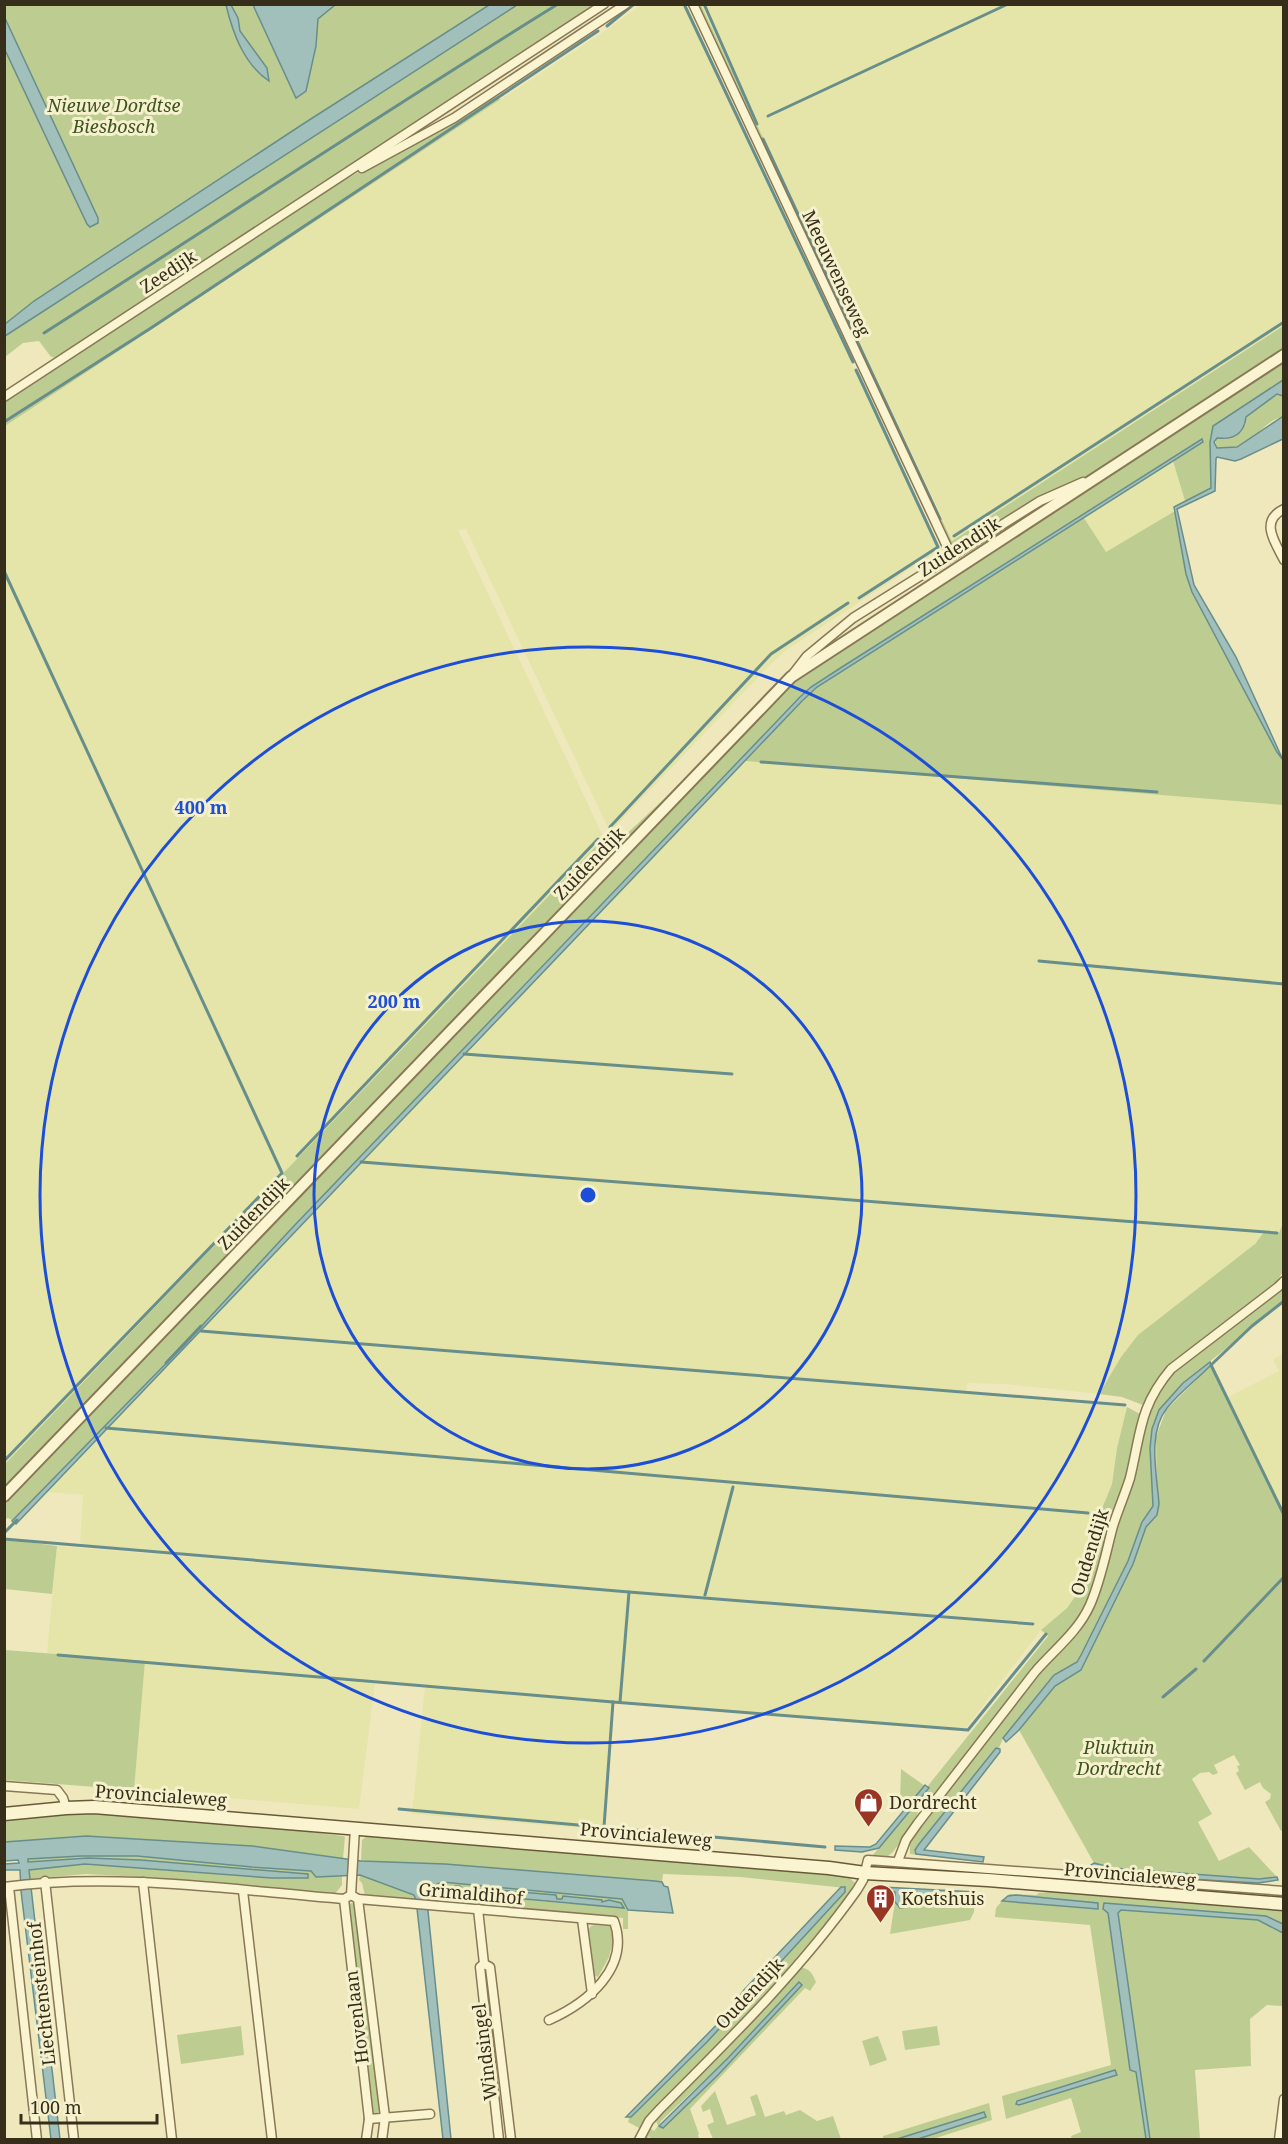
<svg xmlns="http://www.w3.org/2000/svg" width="1288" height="2144" viewBox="0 0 1288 2144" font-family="'Noto Serif',serif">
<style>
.farmland{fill:#e5e5aa}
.green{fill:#bdcd91;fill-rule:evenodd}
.water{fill:#a1c0bc;stroke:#688e8b;stroke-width:1.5}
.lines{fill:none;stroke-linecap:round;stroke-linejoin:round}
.stream{stroke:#688e8b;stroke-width:3}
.minor-casing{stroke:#887856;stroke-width:11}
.tertiary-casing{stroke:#887856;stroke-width:14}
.secondary-casing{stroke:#695939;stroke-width:15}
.minor{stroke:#faf4d0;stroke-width:8}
.tertiary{stroke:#faf4d0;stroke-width:10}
.secondary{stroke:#faf4d0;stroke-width:12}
.ring{fill:none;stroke:#1d4ed8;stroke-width:3}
.labels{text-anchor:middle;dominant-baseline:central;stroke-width:6;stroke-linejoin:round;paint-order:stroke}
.park-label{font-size:18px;font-style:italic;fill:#3f5321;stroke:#f6f1cd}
.street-label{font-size:18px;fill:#362d1b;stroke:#f6f1cd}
.poi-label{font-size:18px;fill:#362d1b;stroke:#f6f1cd;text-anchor:start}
.centre{fill:#1d4ed8;stroke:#f6f1cd;stroke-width:3}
.ring-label{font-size:18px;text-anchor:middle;font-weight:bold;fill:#1d4ed8;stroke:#f6f1cd;stroke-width:6;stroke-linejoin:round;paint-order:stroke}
</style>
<rect width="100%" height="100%" fill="#efe8bd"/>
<!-- farmland -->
<g class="farmland">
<polygon points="641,5 684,5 939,550 785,651 770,665 610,832 466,529 458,530 604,838 5,1464 5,426 603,32"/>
<polygon points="701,5 1283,5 1283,326 953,541"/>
<polygon points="1173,461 1185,501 1174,507 1175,511 1106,553 1084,518"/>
<polygon points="745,761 1283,805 1283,1223 1279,1234 1263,1233 1255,1244 1121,1357 1099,1394 1005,1384 967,1383 966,1394 1127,1407 1117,1448 1112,1484 1103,1506 1079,1591 1067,1608 1041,1630 966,1728 881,1725 613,1702 604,1830 412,1814 425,1687 420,1686 375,1683 359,1809 134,1790 145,1661 47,1653 57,1546 628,1593 624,1656 630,1593 1035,1626 1034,1622 704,1597 84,1545 80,1543 83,1495 47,1492"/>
<polygon points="1283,1354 1283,1515 1226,1398 1279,1371 1273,1359"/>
</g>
<!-- green -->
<g class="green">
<polygon points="5,5 489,5 303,124 34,301 5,324"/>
<polygon points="517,5 597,5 58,358 51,357 39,341 23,343 5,357 5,336"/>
<polygon points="696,5 701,5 952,541 1283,326 1283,351 1095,474 1045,497 962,547 951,548"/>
<polygon points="491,97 501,99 5,426 5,400 322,193"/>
<polygon points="1283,363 1283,380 1213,426 1210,442 1211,488 1185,501 1173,461 1203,442 1201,439 842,667 811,687 800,697 292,1228 185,1344 12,1520 8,1518 5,1519 4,1504 774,700 809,670"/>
<path d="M1277,394L1283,396V417C1259,421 1254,452 1217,448L1215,439H1226L1245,417Z"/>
<polygon points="1175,511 1186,574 1192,592 1277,752 1283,760 1283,805 745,761 802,701 817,687 1084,518 1106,552"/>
<path d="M707,759L5,1492V1464L604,838C609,842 615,842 621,839Z"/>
<polygon points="1283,1223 1283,1272 1275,1283 1165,1372 1152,1387 1143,1405 1122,1397 1099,1394 1121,1357 1138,1335 1255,1244 1264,1232 1279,1233"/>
<polygon points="1283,1285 1283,1303 1183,1383 1152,1429 1150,1448 1153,1505 1142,1522 1128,1561 1081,1655 1077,1662 1054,1675 1003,1738 999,1748 996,1748 919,1844 915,1850 917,1855 910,1854 910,1841 919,1826 1037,1676 1081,1629 1090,1614 1135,1474 1151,1402 1160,1387 1176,1370"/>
<polygon points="1211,1365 1283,1515 1283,1830 1281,1831 1265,1802 1270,1799 1271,1794 1263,1788 1260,1782 1245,1790 1236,1773 1239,1771 1237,1766 1240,1765 1234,1755 1214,1765 1218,1773 1213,1775 1209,1772 1200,1773 1192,1779 1212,1814 1198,1822 1219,1861 1249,1847 1277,1877 1259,1879 1113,1868 1094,1863 1019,1730 1055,1686 1082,1669 1133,1564 1146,1527 1157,1515 1156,1437 1166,1410"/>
<polygon points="1127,1407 1140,1414 1125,1482 1111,1522 1088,1600 1081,1616 1063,1639 1047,1652 930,1801 927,1802 920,1798 929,1789 927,1787 1048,1636 1041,1630 1067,1608 1079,1591 1084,1579 1103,1506 1112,1484 1117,1448"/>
<polygon points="5,1539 57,1546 52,1594 5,1589"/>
<polygon points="5,1650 145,1661 134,1790 5,1780"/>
<polygon points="901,1769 925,1786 904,1812 896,1805 900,1803"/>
<polygon points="916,1804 918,1808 917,1819 893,1852 888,1856 872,1856"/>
<path d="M62,1813C155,1814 250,1824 343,1836L345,1837L343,1859L252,1846L86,1836L5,1842V1818Z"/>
<polygon points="367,1836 848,1876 855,1883 855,1889 739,2025 641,2129 628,2122 629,2118 699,2051 845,1892 845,1888 740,1877 663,1874 662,1882 445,1864 361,1861 362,1840"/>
<polygon points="81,1856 137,1856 252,1867 311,1871 316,1877 342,1874 342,1885 335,1894 158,1878 86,1874 30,1879 29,1870 33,1868 85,1864 227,1875 308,1874 141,1860 88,1858 28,1862 27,1859"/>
<polygon points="360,1875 414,1895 416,1900 365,1896 362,1883 359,1880"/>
<path d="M442,1882L623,1899L628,1910V1929H623V1918L427,1901L431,1887ZM459,1886L461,1887V1892H473V1888L556,1895V1899L607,1902L609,1900L621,1903L569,1904L436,1891L440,1887Z"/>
<polygon points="1061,1891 1284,1909 1283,1924 1266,1916 1104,1903 1108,1913 1130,2070 1136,2072 1146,2140 1072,2139 1071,2136 1081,2132 1071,2098 1006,2119 1002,2096 1111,2065 1090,1925 995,1917 996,1908 1002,1901 1097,1909 1038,1897 1008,1896 1009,1894 1037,1895 1038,1893"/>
<polygon points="975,1892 974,1912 970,1920 890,1934 895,1902 898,1907 972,1899"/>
<polygon points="352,1903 356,1905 381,2109 376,2114 371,2112 347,1905"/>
<polygon points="1121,1910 1258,1920 1283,1933 1283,2006 1267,2005 1250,2019 1251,2066 1195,2070 1200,2139 1150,2139 1118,1913"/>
<polygon points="594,1925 610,1926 615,1933 609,1957 598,1977 592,1974 587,1932 591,1926"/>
<path d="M801,1967C811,1970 812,1973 816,1982L810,1991L805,1988L690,2109L699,2134L698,2135L699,2139H651L649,2136L648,2139L641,2140L648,2127L654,2131L658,2126L655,2118L728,2046L798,1968ZM799,1982L802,1985L718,2075L663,2128L659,2126L661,2121L728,2058Z"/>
<polygon points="241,2026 244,2055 181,2064 177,2035"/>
<polygon points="937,2026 940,2045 905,2050 902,2031"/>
<polygon points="878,2036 887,2060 870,2066 862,2041"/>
<polygon points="715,2091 727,2125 756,2115 750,2097 757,2094 765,2117 784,2111 786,2115 800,2110 817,2121 833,2116 841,2139 713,2139 707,2125 714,2122 710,2109 703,2112 701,2106"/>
<polygon points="989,2103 992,2120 933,2139 918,2139 986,2117 984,2112 897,2139 883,2139 883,2136"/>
</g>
<!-- water -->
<g class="water">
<path d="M226,5H231L238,18L240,31L267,68L269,81C244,64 233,34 226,5Z"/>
<polygon points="253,5 335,5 318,19 316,46 306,91 296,98"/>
<polygon points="489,5 517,5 5,336 5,324 34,301 303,124"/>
<polygon points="4,16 98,218 98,223 90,227 87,224 5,50"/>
<path d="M1283,380V396L1277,394L1246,417C1244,434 1234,440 1217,438L1214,442L1217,448L1237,447L1282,417H1283V439L1241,459L1235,461L1217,457L1216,459L1215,491L1177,509L1194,585L1236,657L1283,760L1277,752L1192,592L1186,574L1174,507L1211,488L1210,442L1213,426Z"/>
<polygon points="1202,439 1203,442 817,687 802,701 16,1524 12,1521 185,1344 292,1228 800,697 811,687 842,667"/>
<path d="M1210,1362L1211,1365L1208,1368C1195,1381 1179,1393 1167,1408C1147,1433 1157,1475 1159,1504L1157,1515L1146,1527L1133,1564L1081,1670L1055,1686L1019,1730L1006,1742L1003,1738L1054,1675L1077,1662L1081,1655L1128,1561L1142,1522L1153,1506L1150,1448L1152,1429L1159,1410L1183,1383Z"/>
<polygon points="996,1748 1000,1749 1000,1752 924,1850 984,1857 983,1862 916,1854 915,1850 919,1844"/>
<polygon points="925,1785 929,1788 879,1848 862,1852 835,1850 835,1846 870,1847 876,1844"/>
<polygon points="86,1836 252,1846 361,1861 445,1864 655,1881 662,1882 664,1886 668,1887 673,1913 628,1910 622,1899 442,1882 431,1887 427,1901 451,2139 443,2139 416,1900 414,1895 360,1875 316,1877 311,1871 252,1867 137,1856 81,1856 28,1859 28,1862 88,1858 141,1860 308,1874 308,1878 272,1878 85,1864 29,1870 60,2139 51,2139 21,1891 20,1870 5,1870 5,1864 19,1863 18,1860 5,1861 5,1842"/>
<polygon points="1094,1863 1113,1868 1259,1879 1277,1877 1278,1880 1258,1883 1205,1880 1147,1876 1093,1869 1091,1865"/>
<polygon points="459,1886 461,1887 462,1892 472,1892 473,1888 556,1895 557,1899 562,1899 563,1896 602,1900 602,1902 609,1900 621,1903 624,1908 436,1891 440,1887"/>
<polygon points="841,1887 845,1887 845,1892 707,2042 631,2117 626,2117 738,2003 736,2001 744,1990"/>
<polygon points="882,1887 975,1892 972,1899 900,1908 895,1902 895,1892 881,1891"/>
<polygon points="1016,1895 1098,1903 1098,1909 1002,1901 1008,1896"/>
<polygon points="1104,1903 1266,1916 1283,1924 1283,1933 1258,1920 1121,1910 1118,1913 1150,2139 1146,2139 1136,2072 1130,2070 1108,1913 1103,1909"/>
<polygon points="799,1982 802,1985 718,2075 663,2128 659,2126 728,2058"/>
<polygon points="1115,2070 1117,2075 1019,2105 1016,2104 1017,2101"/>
<polygon points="984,2112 986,2117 918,2139 897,2139"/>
</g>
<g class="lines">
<!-- stream -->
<g class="stream">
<polyline points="684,4 853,362"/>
<polyline points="704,4 757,124"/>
<polyline points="607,26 634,4"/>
<polyline points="768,116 1008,4"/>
<polyline points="763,139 940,519"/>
<path d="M44,333C215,224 385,111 558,4"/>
<polyline points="856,370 938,547 859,598"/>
<polyline points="4,422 151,328 598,31"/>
<polyline points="954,536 1284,322"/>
<polyline points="4,571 282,1173 4,1461"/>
<polyline points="761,762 1157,792"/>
<polyline points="610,827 771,654 848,603"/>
<polyline points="1039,961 1284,984"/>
<polyline points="464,1054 732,1074"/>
<polyline points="297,1156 598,839"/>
<polyline points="361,1162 1277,1233"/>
<polyline points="1284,1301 1252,1326 1211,1365 1284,1515"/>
<polyline points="201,1331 1125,1405"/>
<polyline points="166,1363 201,1326"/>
<polyline points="106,1428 1088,1513"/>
<polyline points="4,1533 17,1520"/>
<polyline points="4,1539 629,1592 1033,1624"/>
<polyline points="705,1595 733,1487"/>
<polyline points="58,1655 613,1702 968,1730 1046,1634"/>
<polyline points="1204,1661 1284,1577"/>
<polyline points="1163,1697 1196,1669"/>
<polyline points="620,1702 629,1592"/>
<polyline points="399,1809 825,1847"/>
<polyline points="604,1827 613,1702"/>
</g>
<defs>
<g id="minor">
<polyline points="693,4 951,555"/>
<polyline points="362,168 454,118 626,4"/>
<polyline points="4,397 604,4"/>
<path d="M1284,509C1259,521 1275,542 1284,560"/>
<polyline points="793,674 807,656 853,618 1040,501 1083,482"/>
<polyline points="4,1786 57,1790 63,1798 66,1808"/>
<path d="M898,1861L906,1840L918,1823L1035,1672C1054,1650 1078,1632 1090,1605C1101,1580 1106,1552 1113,1526C1118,1510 1125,1494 1130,1478C1141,1433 1139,1407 1171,1369L1278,1287L1284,1281"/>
<polyline points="45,1881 74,2140"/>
<polyline points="143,1882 172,2140"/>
<path d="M4,1887C117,1872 232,1890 344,1899"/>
<polyline points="9,1887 37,2140"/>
<polyline points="243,1891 272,2140"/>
<polyline points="351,1895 355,1828"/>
<path d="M344,1899L351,1895L358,1899L614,1921C631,1968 587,2003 549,2020"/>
<polyline points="344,1899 369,2119 366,2140"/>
<polyline points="358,1899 385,2117 382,2140"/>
<polyline points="478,1909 484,1964"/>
<polyline points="582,1919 592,1994"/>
<polyline points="369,2119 430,2114"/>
<polyline points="499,2140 480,1967 484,1964 490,1967 511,2140"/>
<path d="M639,2140L649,2121L660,2109C730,2039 800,1970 857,1890L863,1880L868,1860L1284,1891"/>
<polyline points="1279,2140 1284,2099"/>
</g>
<polyline id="tertiary" points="4,1496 791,677 1284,355"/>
<polyline id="secondary" points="4,1814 66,1808 94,1807 829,1868 865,1873 988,1880 1284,1904"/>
</defs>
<!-- minor casing -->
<use href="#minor" class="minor-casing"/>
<!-- tertiary casing -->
<use href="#tertiary" class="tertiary-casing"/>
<!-- secondary casing -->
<use href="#secondary" class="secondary-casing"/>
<!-- minor -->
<use href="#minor" class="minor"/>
<!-- tertiary -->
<use href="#tertiary" class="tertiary"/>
<!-- secondary -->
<use href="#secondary" class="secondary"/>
</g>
<!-- distance rings -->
<g class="ring">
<circle cx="588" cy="1195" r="274"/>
<circle cx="588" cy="1195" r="548"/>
</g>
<!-- icons -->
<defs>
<symbol id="shop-pin" viewBox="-11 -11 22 30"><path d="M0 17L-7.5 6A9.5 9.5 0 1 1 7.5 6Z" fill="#993524" stroke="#f6f1cd"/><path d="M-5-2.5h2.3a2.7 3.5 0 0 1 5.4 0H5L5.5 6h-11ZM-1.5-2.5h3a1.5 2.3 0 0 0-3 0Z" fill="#fff"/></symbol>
<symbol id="building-pin" viewBox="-11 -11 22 30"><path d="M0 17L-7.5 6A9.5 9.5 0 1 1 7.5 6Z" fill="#993524" stroke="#f6f1cd"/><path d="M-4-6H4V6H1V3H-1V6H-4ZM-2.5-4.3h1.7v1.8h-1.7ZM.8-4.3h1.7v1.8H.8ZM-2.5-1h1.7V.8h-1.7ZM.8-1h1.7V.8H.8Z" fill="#fff"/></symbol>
</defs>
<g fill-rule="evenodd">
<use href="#shop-pin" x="852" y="1786" width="33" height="45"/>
<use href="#building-pin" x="864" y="1882" width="33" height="45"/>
</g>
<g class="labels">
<!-- park labels -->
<g class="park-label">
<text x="114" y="105">Nieuwe Dordtse<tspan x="114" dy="21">Biesbosch</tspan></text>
<text x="1119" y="1747">Pluktuin<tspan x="1119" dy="21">Dordrecht</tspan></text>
</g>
<!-- street labels -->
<g class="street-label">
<text transform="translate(168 271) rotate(-33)">Zeedijk</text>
<text transform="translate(837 273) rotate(65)">Meeuwenseweg</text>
<text transform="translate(959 546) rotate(-33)">Zuidendijk</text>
<text transform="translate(589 863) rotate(-46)">Zuidendijk</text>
<text transform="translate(253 1213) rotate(-46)">Zuidendijk</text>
<text transform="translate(1089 1552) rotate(-73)">Oudendijk</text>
<text transform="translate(161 1795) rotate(4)">Provincialeweg</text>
<text transform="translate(646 1834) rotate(5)">Provincialeweg</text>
<text transform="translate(1130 1874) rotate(5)">Provincialeweg</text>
<text transform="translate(471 1893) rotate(5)">Grimaldihof</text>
<text transform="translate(749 1993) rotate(-47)">Oudendijk</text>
<text transform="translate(41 1994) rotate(-96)">Liechtensteinhof</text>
<text transform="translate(356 2017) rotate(-97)">Hovenlaan</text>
<text transform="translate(484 2052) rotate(-97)">Windsingel</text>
</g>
<!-- poi labels -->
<g class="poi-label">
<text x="889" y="1802">Dordrecht</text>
<text x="901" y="1898">Koetshuis</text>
</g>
</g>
<circle cx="588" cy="1195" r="9" class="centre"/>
<g class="ring-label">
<text x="201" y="814">400 m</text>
<text x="394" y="1008">200 m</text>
</g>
<!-- border -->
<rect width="1288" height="2144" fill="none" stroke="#362d1b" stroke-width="12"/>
<!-- scale -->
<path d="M21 2114v9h136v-9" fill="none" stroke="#362d1b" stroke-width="3"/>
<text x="30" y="2114" font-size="18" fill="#362d1b" stroke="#f6f1cd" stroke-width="4.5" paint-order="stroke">100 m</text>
</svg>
